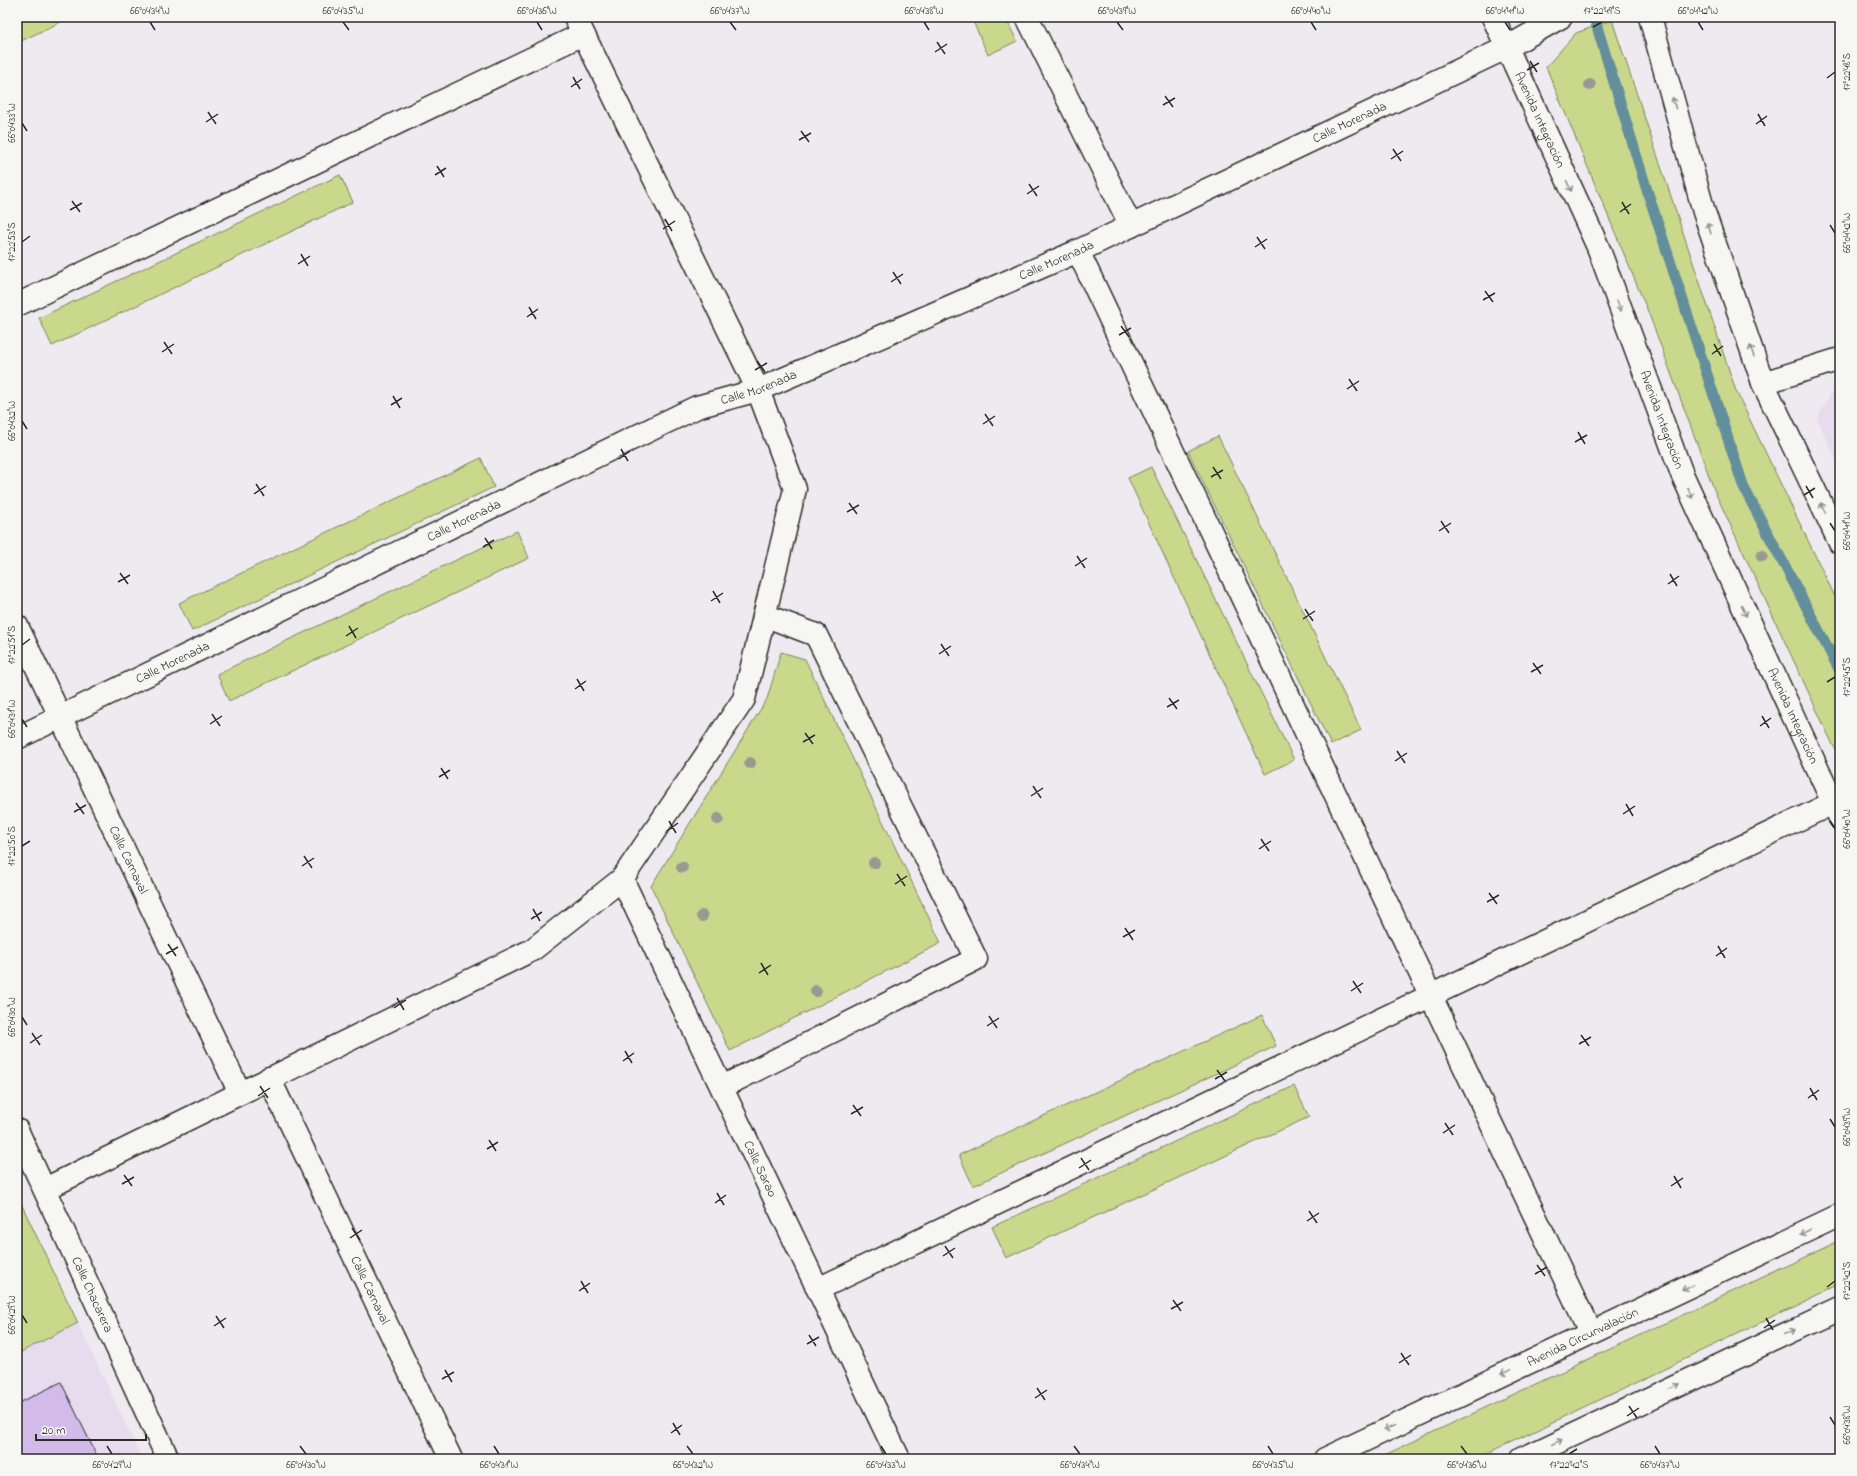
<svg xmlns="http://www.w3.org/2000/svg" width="1857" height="1476" viewBox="0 0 1857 1476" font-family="'Indie Flower',sans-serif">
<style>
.built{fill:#e6dcee}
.green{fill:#cad88c;stroke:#7a825c}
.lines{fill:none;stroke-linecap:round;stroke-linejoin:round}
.stream{stroke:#638f9d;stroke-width:11}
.building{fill:#d2bbea;stroke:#2b2b2b}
.lane-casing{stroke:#2b2b2b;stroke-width:25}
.street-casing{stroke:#2b2b2b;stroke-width:25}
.secondary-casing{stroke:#2b2b2b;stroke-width:25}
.lane{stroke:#f6f6f2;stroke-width:22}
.street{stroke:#f6f6f2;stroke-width:22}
.secondary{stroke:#f6f6f2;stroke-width:22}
.tree{fill:#999991}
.oneway{stroke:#90908e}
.ticks{fill:none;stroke:#2b2b2b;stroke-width:1.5}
.labels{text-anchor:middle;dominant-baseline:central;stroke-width:4;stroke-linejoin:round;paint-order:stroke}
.street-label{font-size:13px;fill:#2b2b2b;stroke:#f6f6f2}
.neatline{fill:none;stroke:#2b2b2b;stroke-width:1.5}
.ticks-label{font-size:10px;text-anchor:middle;fill:#2b2b2b}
</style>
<rect width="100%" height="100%" fill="#efeaf0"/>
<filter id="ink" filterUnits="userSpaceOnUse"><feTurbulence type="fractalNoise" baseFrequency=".025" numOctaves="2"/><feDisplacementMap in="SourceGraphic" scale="8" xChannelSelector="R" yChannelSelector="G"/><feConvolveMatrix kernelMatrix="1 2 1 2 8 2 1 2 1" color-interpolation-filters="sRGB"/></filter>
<g filter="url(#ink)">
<!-- built -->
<g class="built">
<polygon points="1840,383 1840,469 1817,419 1835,385"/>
<polygon points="78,1323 142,1459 17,1459 17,1354"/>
</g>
<!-- green -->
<g class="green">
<polygon points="17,17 71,17 17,43"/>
<polygon points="971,17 1005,17 1017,41 988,55"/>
<polygon points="1612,20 1736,391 1840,607 1840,760 1715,492 1649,314 1546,67 1576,33"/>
<polygon points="340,175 353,202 52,346 39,318"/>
<polygon points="1218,436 1361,730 1331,745 1188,451"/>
<polygon points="481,458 494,487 192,631 179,603"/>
<polygon points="1151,467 1294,760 1265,774 1128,478"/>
<polygon points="517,531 529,558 229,701 217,674"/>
<polygon points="781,652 805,659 941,943 730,1051 651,886 767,699"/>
<polygon points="1262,1015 1276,1046 973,1186 959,1155"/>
<polygon points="1294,1086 1309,1117 1006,1258 992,1227"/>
<polygon points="17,1195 78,1323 17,1354"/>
<polygon points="1840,1241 1840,1285 1476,1459 1376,1459"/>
</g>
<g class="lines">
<!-- stream -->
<polyline class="stream" points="1594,17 1646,187 1744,488 1840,671"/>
</g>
<!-- building -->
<polygon class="building" points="61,1382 97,1456 91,1459 17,1459 17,1404"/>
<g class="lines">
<defs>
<polyline id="lane" points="722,1087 976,959 816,635 764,615"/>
<g id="street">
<polyline points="1027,17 1131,226"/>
<polyline points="1078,251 1590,1332"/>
<polyline points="17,305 583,34"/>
<polyline points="1763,383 1840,359"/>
<path id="s1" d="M17,626L240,1093"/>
<path id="s2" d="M17,738L697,407L758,390L1078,251L1506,48L1561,17"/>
<path id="s3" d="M622,879L899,1459"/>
<path id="s4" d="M269,1078L451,1459"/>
<polyline points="45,1189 532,950 622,879 744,699 795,489 758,390 575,17"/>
<polyline points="818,1289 1833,803"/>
</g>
<g id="secondary">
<path id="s5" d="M1493,17L1598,247L1682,474L1840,818"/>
<polyline points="1650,17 1704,212 1763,383 1840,543"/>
<path id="s6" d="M17,1130L168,1459"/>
<path id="s7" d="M1325,1459L1840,1215"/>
<polyline points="1522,1459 1840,1309"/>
</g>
</defs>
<!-- lane casing -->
<use href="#lane" class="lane-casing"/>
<!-- street casing -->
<use href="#street" class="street-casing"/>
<!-- secondary casing -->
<use href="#secondary" class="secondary-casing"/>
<!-- lane -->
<use href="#lane" class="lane"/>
<!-- street -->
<use href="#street" class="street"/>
<!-- secondary -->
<use href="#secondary" class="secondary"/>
</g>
<!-- trees -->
<g class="tree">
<circle cx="1590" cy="85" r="6"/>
<circle cx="1762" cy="556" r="6"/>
<circle cx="750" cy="763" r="6"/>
<circle cx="718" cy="819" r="6"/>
<circle cx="874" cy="863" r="6"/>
<circle cx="682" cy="867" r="6"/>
<circle cx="702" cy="916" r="6"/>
<circle cx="816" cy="991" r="6"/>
</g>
<!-- one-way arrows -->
<defs><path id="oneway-shaft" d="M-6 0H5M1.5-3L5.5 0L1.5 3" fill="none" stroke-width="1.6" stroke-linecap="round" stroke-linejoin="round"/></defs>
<g class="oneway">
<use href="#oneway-shaft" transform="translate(1674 103) rotate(-105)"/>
<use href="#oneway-shaft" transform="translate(1569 186) rotate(65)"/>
<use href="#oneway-shaft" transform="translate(1709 228) rotate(-109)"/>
<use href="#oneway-shaft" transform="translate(1619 306) rotate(70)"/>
<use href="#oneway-shaft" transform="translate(1752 351) rotate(-109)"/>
<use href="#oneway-shaft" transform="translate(1690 493) rotate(65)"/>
<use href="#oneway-shaft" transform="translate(1823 508) rotate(-116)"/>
<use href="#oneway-shaft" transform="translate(1744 611) rotate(65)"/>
<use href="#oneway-shaft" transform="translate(1805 1232) rotate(155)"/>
<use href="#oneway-shaft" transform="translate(1687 1287) rotate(155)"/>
<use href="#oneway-shaft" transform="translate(1792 1331) rotate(-25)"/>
<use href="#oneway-shaft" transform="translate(1506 1372) rotate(155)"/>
<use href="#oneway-shaft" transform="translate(1675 1387) rotate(-25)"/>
<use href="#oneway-shaft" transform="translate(1389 1428) rotate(155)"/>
<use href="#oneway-shaft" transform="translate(1557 1442) rotate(-25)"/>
</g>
</g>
<!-- ticks -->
<path class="ticks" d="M150,22L155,30M343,22L349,30M537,22L542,30M730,22L736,30M924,22L929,30M1117,22L1123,30M1311,22L1316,30M1505,22L1510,30M1698,22L1703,30M1593,27L1602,22M937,42L945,54M935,52L947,44M1530,61L1537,72M1527,70L1539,63M573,77L580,89M1827,78L1835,72M571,87L582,79M1165,96L1173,107M1163,105L1175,98M208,112L216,124M1758,114L1765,126M206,122L218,114M22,123L27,131M1756,124L1767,116M801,131L809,142M799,140L811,133M1393,149L1401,161M1391,159L1403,151M437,166L444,177M435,175L446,168M1029,184L1037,196M1027,194L1039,186M72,201L80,212M1622,202L1629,214M70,210L82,203M1620,212L1631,204M665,219L672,231M1830,225L1835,233M663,229L675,221M1257,237L1265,249M22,242L30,236M1255,247L1267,239M301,254L308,266M298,264L310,256M893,272L901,284M891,282L903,274M1485,291L1493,302M1483,300L1495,293M529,307L536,319M527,317L538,309M1121,326L1129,337M1119,335L1131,328M164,342L172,354M1714,344L1721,356M162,352L174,344M1712,354L1723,346M757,361L765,372M755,370L767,363M1349,379L1357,391M1347,389L1359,381M393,396L400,408M391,405L402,398M985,414L993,426M22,421L27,429M983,424L995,416M1578,432L1585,444M1575,442L1587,435M621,449L628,461M619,459L630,451M1213,467L1221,479M1211,477L1223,470M256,484L264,496M1806,486L1813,498M254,494L266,486M1804,495L1815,488M849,503L857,514M847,512L859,505M1441,521L1449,533M1830,523L1835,531M1439,531L1451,523M485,538L492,549M483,547L494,540M1077,556L1085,568M1075,566L1087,558M120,573L128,584M1670,574L1677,586M118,582L130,575M1668,584L1679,576M713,591L720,603M711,601L723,593M1305,609L1313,621M1303,619L1315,611M349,626L356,638M346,636L358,628M941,644L949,656M22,645L30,639M939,654L951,646M1533,663L1541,674M1531,672L1543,665M577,679L584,691M1827,682L1835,677M575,689L586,681M1169,698L1177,709M1167,707L1179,700M212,714L220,726M1762,716L1769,728M22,719L27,727M210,724L222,716M1760,726L1771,718M805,733L813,744M803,742L815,735M1397,751L1405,763M1395,761L1407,753M441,768L448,779M439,777L450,770M1033,786L1041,798M1031,796L1043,788M76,803L84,814M1626,804L1633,816M74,812L86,805M1623,814L1635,806M669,821L676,833M1830,821L1835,829M667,831L678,823M1261,839L1269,851M22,846L30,841M1259,849L1271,841M304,856L312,868M302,866L314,858M897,874L905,886M895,884L907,876M1489,893L1497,904M1487,902L1499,895M533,909L540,921M531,919L542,912M1125,928L1133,940M1123,937L1135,930M168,944L176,956M1718,946L1725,958M166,954L178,947M1716,956L1727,948M761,963L768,975M759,973L771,965M1353,981L1361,993M1351,991L1363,983M397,998L404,1010M394,1008L406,1000M989,1016L997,1028M22,1017L27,1025M987,1026L999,1018M32,1033L40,1045M1581,1035L1589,1046M30,1043L42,1035M1579,1044L1591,1037M625,1051L632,1063M623,1061L634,1053M1217,1070L1225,1081M1215,1079L1227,1072M260,1086L268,1098M1810,1088L1817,1100M258,1096L270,1088M1808,1098L1819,1090M853,1105L861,1116M851,1114L863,1107M1830,1119L1835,1127M1445,1123L1453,1135M1443,1133L1455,1125M489,1140L496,1151M487,1149L498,1142M1081,1158L1089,1170M1079,1168L1091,1160M124,1175L132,1186M1674,1176L1681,1188M122,1184L134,1177M1671,1186L1683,1178M717,1193L724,1205M715,1203L726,1195M1309,1211L1317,1223M1307,1221L1319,1213M352,1228L360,1240M350,1238L362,1230M945,1246L953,1258M943,1256L955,1248M1537,1265L1545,1276M1535,1274L1547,1267M581,1281L588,1293M1827,1287L1835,1281M579,1291L590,1283M1173,1300L1181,1311M1171,1309L1183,1302M22,1315L27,1323M216,1316L224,1328M1766,1318L1773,1330M214,1326L226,1318M1764,1328L1775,1320M809,1335L816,1346M807,1344L819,1337M1401,1353L1409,1365M1399,1363L1411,1355M445,1370L452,1382M442,1379L454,1372M1037,1388L1045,1400M1035,1398L1047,1390M1629,1406L1637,1418M1627,1416L1639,1408M1830,1417L1835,1425M673,1423L680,1435M671,1433L682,1425M107,1446L112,1454M300,1446L306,1454M494,1446L499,1454M687,1446L693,1454M881,1446L886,1454M1074,1446L1080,1454M1268,1446L1273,1454M1461,1446L1467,1454M1655,1446L1660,1454M1569,1454L1577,1449"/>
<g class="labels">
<!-- street labels -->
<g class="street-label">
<text stroke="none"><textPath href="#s5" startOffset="113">Avenida Integración</textPath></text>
<text stroke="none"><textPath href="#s2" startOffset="1469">Calle Morenada</textPath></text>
<text stroke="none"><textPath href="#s2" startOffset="1145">Calle Morenada</textPath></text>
<text stroke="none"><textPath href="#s2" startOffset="821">Calle Morenada</textPath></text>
<text stroke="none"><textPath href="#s5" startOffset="437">Avenida Integración</textPath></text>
<text stroke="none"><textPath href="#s2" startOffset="497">Calle Morenada</textPath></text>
<text stroke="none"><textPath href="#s2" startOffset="173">Calle Morenada</textPath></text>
<text stroke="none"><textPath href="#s5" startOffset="761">Avenida Integración</textPath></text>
<text stroke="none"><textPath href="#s1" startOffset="259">Calle Carnaval</textPath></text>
<text stroke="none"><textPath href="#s3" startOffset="321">Calle Sarao</textPath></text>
<text stroke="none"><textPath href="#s4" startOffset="235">Calle Carnaval</textPath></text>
<text stroke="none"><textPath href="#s6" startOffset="181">Calle Chacarera</textPath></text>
<text stroke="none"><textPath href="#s7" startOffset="285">Avenida Circunvalación</textPath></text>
</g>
</g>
<!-- margin -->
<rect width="1857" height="1476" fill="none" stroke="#f6f6f2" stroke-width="44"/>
<!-- scale -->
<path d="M36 1434v6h110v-6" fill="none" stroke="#2b2b2b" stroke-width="2"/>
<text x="42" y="1434" font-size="12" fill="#2b2b2b" stroke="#f6f6f2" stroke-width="3" paint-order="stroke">20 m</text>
<rect x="22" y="22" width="1813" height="1432" class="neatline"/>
<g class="ticks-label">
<text x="150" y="14">66°04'34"W</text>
<text x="343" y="14">66°04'35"W</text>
<text x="537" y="14">66°04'36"W</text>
<text x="730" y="14">66°04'37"W</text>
<text x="924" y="14">66°04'38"W</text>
<text x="1117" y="14">66°04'39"W</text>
<text x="1311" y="14">66°04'40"W</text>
<text x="1505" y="14">66°04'41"W</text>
<text x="1602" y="14">17°22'49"S</text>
<text x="1698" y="14">66°04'42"W</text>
<text transform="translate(1846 72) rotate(-90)" y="4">17°22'48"S</text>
<text transform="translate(11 123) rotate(-90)" y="4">66°04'33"W</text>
<text transform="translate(1846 233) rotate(-90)" y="4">66°04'42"W</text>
<text transform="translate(11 242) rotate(-90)" y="4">17°22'53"S</text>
<text transform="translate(11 421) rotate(-90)" y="4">66°04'32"W</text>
<text transform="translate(1846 531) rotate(-90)" y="4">66°04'41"W</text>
<text transform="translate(11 645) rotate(-90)" y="4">17°22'51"S</text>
<text transform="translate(1846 677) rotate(-90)" y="4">17°22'45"S</text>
<text transform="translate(11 719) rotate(-90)" y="4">66°04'31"W</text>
<text transform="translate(1846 829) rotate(-90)" y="4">66°04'40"W</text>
<text transform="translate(11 846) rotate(-90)" y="4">17°22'50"S</text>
<text transform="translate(11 1017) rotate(-90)" y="4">66°04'30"W</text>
<text transform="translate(1846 1127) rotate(-90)" y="4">66°04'39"W</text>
<text transform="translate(1846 1281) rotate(-90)" y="4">17°22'42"S</text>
<text transform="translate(11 1315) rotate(-90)" y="4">66°04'29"W</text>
<text transform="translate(1846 1425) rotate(-90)" y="4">66°04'38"W</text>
<text x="112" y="1468">66°04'29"W</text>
<text x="306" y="1468">66°04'30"W</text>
<text x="499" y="1468">66°04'31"W</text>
<text x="693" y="1468">66°04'32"W</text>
<text x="886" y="1468">66°04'33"W</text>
<text x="1080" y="1468">66°04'34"W</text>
<text x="1273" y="1468">66°04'35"W</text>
<text x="1467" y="1468">66°04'36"W</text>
<text x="1569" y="1468">17°22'42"S</text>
<text x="1660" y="1468">66°04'37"W</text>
</g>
</svg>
